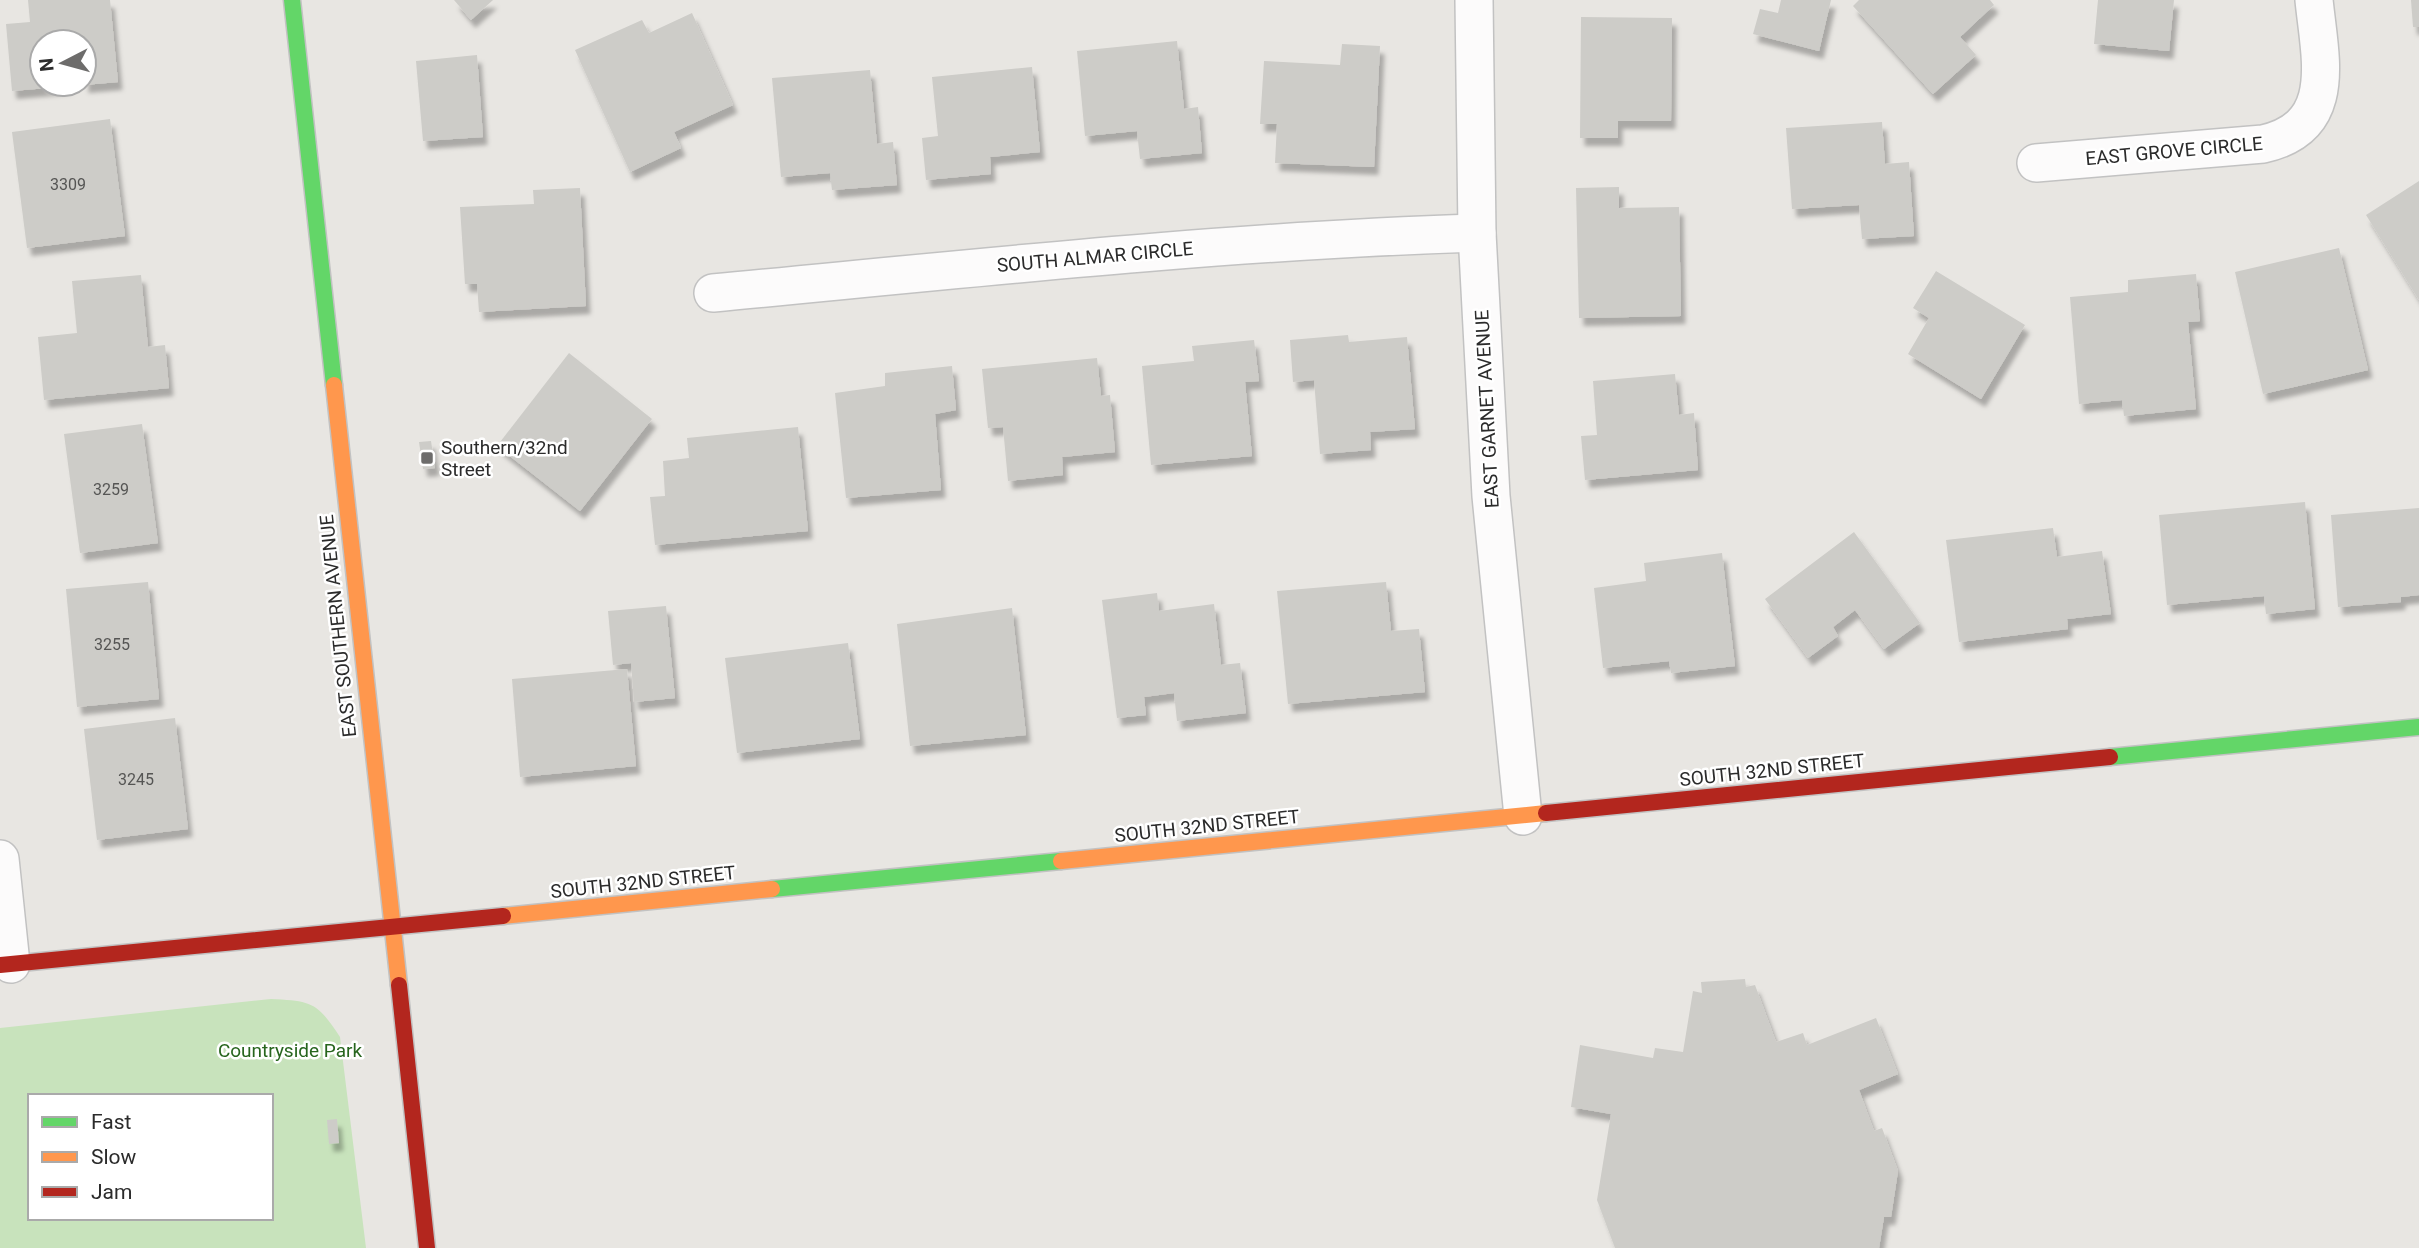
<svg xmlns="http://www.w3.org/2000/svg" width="2419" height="1248" viewBox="0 0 2419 1248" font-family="Roboto,sans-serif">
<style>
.green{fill:#c8e3bc;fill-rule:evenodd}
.building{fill:#cdccc8;filter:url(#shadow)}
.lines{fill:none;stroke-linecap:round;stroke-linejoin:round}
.street-casing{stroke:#c2c2c2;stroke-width:40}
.fast-casing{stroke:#c2c2c2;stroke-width:19}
.slow-casing{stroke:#c2c2c2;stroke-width:19}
.jam-casing{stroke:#c2c2c2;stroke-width:19}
.street{stroke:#fcfbfb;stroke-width:37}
.fast{stroke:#63d668;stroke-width:16}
.slow{stroke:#ff974d;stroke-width:16}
.jam{stroke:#b3261e;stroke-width:16}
.poi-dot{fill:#6d6c6b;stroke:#fff;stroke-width:2.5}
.labels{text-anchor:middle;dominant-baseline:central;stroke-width:5;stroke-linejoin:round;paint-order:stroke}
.number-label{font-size:16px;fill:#555554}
.street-label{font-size:19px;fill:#2b2b2b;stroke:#fff}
.poi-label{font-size:19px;fill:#2b2b2b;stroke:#fff;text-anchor:start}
.park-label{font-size:19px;fill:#27651e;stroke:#fff}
</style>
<defs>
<filter id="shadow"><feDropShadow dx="4.5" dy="8" stdDeviation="2" flood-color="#0004"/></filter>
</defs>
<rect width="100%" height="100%" fill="#e8e6e2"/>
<!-- green -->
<path class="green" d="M271,999C312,1001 317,1002 340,1037L366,1248H0V1028ZM30,1096H271V1218H30Z"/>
<!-- building -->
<g class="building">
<polygon points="28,0 110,0 118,82 84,85 84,42 42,42 42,84 71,86 12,91 6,24 30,22"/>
<polygon points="454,0 493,0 471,20"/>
<polygon points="1781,0 1831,0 1819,51 1753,34 1760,9 1778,13"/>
<polygon points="1859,0 1990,0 1994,5 1960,37 1976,55 1933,94 1853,6"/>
<polygon points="2098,0 2174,0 2169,51 2094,44"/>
<polygon points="2411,0 2419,0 2419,27 2413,27"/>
<polygon points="692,13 733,105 674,132 681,148 630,172 575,50 642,20 649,33"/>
<polygon points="1581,17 1672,18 1671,121 1618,121 1618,138 1580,138"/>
<polygon points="1177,41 1184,109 1198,107 1202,153 1140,159 1137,131 1085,136 1077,51"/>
<polygon points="1342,44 1380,46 1374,167 1275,163 1277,124 1260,124 1264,61 1340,65"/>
<polygon points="477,55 483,137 423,141 416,61"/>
<polygon points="1032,67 1040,152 990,157 991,174 926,180 922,138 938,136 932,77"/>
<polygon points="870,70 877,144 893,142 897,185 832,190 830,173 781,177 772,78"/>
<polygon points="110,119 125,236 27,248 12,132"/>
<polygon points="1882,122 1885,164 1909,162 1914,236 1862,239 1859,205 1792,209 1786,128"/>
<polygon points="2419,181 2419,300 2366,215"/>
<polygon points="1619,187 1619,208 1679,207 1681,316 1579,318 1576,188"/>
<polygon points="580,188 586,306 479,312 477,284 465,284 460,207 534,204 533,190"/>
<polygon points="2339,248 2368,370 2263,394 2235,272"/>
<polygon points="1936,271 2025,325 1981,399 1908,354 1929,318 1913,308"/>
<polygon points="2196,274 2200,321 2188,322 2196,409 2124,416 2122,400 2079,404 2070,297 2128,292 2128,280"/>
<polygon points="141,275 148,347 165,345 169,388 44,400 38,337 77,333 72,281"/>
<polygon points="1348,335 1349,342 1407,337 1415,429 1370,432 1371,450 1320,454 1314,380 1293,382 1290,340"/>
<polygon points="1254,340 1259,381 1245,382 1252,456 1151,465 1142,366 1194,361 1192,346"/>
<polygon points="569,353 652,419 580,511 497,446"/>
<polygon points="1097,358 1101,396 1110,395 1115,452 1062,457 1063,475 1008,481 1003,427 988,428 982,369"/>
<polygon points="952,366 956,410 935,414 941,490 846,498 835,393 885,386 885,373"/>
<polygon points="1675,374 1679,415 1694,413 1698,470 1585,480 1581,436 1597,435 1593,381"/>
<polygon points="142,424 158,543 80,553 64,434"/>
<polygon points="798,427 808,531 655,545 650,497 665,496 663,461 689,458 687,438"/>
<polygon points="431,441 435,468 423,469 419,442"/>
<polygon points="2305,502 2315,609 2266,614 2264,596 2167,605 2159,515"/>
<polygon points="2419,508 2419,595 2401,597 2401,602 2338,607 2331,515"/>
<polygon points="2053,528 2057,557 2102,551 2111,614 2067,619 2068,629 1959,642 1946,540"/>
<polygon points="1854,532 1920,623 1884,649 1855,610 1833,627 1838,636 1808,658 1765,599"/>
<polygon points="1722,553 1735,666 1671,673 1669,661 1603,668 1594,588 1646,581 1644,563"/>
<polygon points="148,582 159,699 77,707 66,589"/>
<polygon points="1386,582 1391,631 1419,629 1425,692 1288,704 1277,591"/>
<polygon points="1157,593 1159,611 1214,604 1221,665 1240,663 1246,713 1177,721 1174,693 1144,697 1146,715 1117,718 1102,600"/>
<polygon points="666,606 675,698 634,702 631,663 613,665 608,611"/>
<polygon points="1012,608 1026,735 910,746 897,624"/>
<polygon points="848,643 860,739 737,753 725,658"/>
<polygon points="627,669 636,766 520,777 512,679"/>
<polygon points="175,718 188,829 97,840 84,729"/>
<polygon points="1745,979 1746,987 1755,985 1776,1042 1803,1033 1807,1045 1876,1018 1898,1074 1859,1090 1874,1131 1882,1128 1898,1171 1891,1217 1884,1217 1879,1248 1615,1248 1597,1200 1611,1114 1571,1107 1580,1045 1653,1058 1655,1048 1683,1052 1693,991 1702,993 1701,982"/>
<polygon points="337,1119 339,1143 329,1144 327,1120"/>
</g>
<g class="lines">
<defs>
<g id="street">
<polyline points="1474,0 1477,233 1491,496 1523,816"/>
<path d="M2036,163L2263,144C2339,127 2320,59 2314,0"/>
<path d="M713,293C968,269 1222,241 1477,233"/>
<polyline points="0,859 11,964"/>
</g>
<g id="fast">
<polyline points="292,0 334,385"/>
<polyline points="2110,757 2419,727"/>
<polyline points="772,889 1061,861"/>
</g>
<g id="slow">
<polyline points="334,385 399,985"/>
<polyline points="1061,861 1546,813"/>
<polyline points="503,916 772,889"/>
</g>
<g id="jam">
<polyline points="1546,813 2110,757"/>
<polyline points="0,965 503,916"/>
<polyline points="399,985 427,1248"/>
</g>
</defs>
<!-- street casing -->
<use href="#street" class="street-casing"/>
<!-- fast casing -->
<use href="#fast" class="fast-casing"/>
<!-- slow casing -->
<use href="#slow" class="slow-casing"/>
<!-- jam casing -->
<use href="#jam" class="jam-casing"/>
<!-- street -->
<use href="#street" class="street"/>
<!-- fast -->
<use href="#fast" class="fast"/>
<!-- slow -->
<use href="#slow" class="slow"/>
<!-- jam -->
<use href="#jam" class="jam"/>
</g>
<!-- markers -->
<rect class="poi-dot" x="420" y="451" width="14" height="14" rx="3.5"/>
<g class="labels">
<!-- number labels -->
<g class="number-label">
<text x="68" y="184">3309</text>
<text x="111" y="489">3259</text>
<text x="112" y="644">3255</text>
<text x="136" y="779">3245</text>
</g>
<!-- street labels -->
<g class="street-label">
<text transform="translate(2174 151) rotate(-5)">EAST GROVE CIRCLE</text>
<text transform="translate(1095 257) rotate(-5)">SOUTH ALMAR CIRCLE</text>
<text transform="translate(1487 409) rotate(-93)">EAST GARNET AVENUE</text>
<text transform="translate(338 626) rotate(-96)">EAST SOUTHERN AVENUE</text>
<text transform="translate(1772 770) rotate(-6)">SOUTH 32ND STREET</text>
<text transform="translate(1207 826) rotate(-6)">SOUTH 32ND STREET</text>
<text transform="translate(643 882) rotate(-6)">SOUTH 32ND STREET</text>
</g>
<!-- poi labels -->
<g class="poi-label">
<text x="441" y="447">Southern/32nd<tspan x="441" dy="22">Street</tspan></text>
</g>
<!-- park labels -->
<g class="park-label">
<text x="290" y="1050">Countryside Park</text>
</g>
</g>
<!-- legend -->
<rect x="28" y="1094" width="245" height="126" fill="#ffffff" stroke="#aaaaaa" stroke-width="2"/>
<rect x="42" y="1117" width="35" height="10" fill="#63d668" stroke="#aaaaaa" stroke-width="2"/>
<text x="91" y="1129" font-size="21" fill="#2b2b2b">Fast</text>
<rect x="42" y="1152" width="35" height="10" fill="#ff974d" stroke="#aaaaaa" stroke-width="2"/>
<text x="91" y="1164" font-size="21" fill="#2b2b2b">Slow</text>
<rect x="42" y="1187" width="35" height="10" fill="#b3261e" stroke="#aaaaaa" stroke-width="2"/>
<text x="91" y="1199" font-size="21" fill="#2b2b2b">Jam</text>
<!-- north arrow -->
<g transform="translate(63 63) rotate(264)"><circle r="33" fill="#ffffff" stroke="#aaaaaa" stroke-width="2"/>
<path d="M0-5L12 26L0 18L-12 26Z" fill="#6d6c6b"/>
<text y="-10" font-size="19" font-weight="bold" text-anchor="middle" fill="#2b2b2b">N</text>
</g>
</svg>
